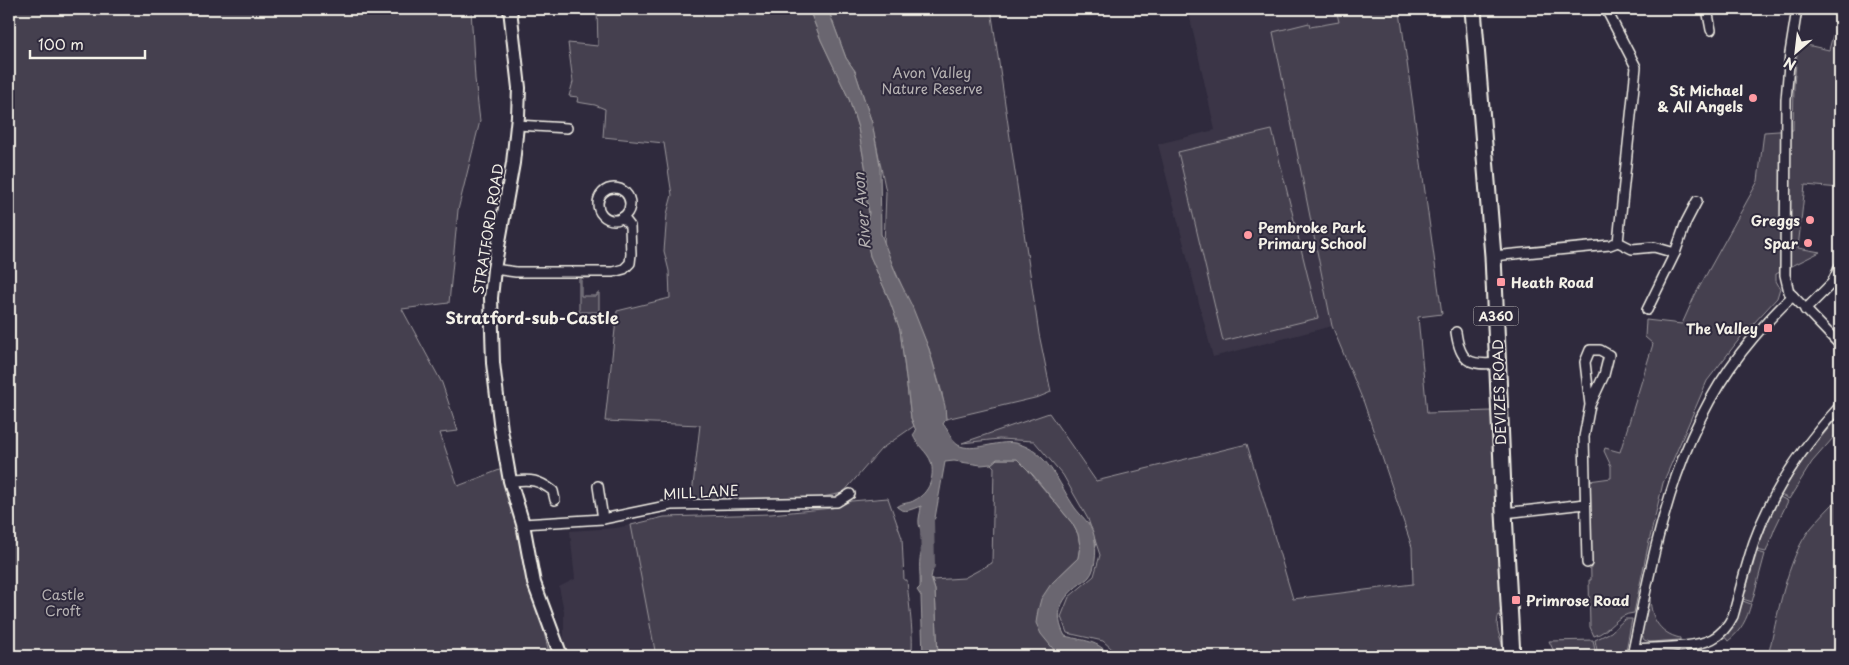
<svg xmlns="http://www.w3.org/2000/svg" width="1849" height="665" viewBox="0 0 1849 665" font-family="'Playpen Sans',sans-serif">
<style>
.built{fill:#3b3647}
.green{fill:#454050;stroke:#9c989c}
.water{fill:#6a6670;stroke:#a19ea0}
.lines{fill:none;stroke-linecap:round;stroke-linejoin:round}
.river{stroke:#6a6670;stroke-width:14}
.street-casing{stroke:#f4f1e8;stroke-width:12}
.secondary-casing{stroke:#f4f1e8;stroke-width:16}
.primary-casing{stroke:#f4f1e8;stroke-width:19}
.street{stroke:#2f2a3d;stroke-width:9}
.secondary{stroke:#2f2a3d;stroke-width:12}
.primary{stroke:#2f2a3d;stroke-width:15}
.poi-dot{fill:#ff9aa2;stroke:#2f2a3d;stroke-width:2}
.labels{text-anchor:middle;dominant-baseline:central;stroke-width:4;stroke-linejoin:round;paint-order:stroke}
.shield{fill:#2f2a3d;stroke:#b9b5b5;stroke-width:1}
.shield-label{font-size:12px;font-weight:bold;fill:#f4f1e8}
.park-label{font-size:14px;fill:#b7b3b3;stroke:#2f2a3d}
.poi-label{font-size:14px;font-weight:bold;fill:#f4f1e8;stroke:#2f2a3d;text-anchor:end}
.street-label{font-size:14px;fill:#f4f1e8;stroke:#2f2a3d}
.water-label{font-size:15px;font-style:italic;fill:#b6b2b2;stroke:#2f2a3d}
.quarter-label{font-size:16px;font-weight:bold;fill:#f4f1e8;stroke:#2f2a3d}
</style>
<rect width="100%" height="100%" fill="#2f2a3d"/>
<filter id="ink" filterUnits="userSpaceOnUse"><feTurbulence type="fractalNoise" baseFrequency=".02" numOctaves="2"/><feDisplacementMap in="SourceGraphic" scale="10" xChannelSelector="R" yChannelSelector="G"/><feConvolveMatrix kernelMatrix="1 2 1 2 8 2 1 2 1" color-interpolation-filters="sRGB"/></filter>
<g filter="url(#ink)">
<!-- built -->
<g class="built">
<polygon points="1188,9 1336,9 1339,22 1309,27 1309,24 1274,32 1332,326 1213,357 1158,144 1215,130"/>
<polygon points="631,525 656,656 567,656 564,651 564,611 559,587 575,579 570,531 616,528"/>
</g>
<!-- green -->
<g class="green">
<polygon points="9,9 471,9 475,79 480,121 458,210 449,303 402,309 442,383 458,431 440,433 458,486 502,469 550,656 9,656"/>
<polygon points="597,9 809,9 821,40 849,99 858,128 867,176 866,195 869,214 866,225 870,256 889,299 900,330 911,418 914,426 881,449 843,493 817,498 691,503 700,425 605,421 617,311 670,298 669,271 664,251 667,214 672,195 664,143 603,137 605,109 595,105 577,102 578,97 569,96 573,82 568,43 598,46"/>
<polygon points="828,9 991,9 1039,334 1051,392 1039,397 946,419 942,393 929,349 884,245 886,192 872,123 855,71 846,58"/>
<path d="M1336,9H1421L1400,12L1442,314L1418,317L1427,413L1492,411L1503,606C1490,628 1503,635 1504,656H1120L1103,641L1067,633L1061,617L1069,597L1094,576L1100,555L1088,519L1063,475L1034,441L999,439L962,443L1049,413L1096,481L1247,444L1293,599L1413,584L1412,547L1364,403L1332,326L1273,32L1309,23L1310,27L1339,22Z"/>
<path d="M1840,9V188L1805,185L1798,248L1820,252L1776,274V281L1780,288L1777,298L1741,337L1707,381L1663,483L1648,546L1634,613C1616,614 1610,632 1594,636L1590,627L1589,580H1591L1589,481L1611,478V466L1604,451L1605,448L1620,452L1653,344L1645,337L1646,320L1682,324L1695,295L1758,181L1764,132L1793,130L1794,85L1798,43L1829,50Z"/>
<polygon points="1272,130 1318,318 1223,341 1178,152"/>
<polygon points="579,274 592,274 590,278 581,278 581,296 597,296 597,293 599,293 599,312 579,312"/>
<polygon points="1840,414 1840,430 1812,462 1789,499 1781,495 1801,462"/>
<polygon points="997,459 1017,459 1023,464 1072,523 1078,534 1080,546 1078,558 1051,584 1055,651 1076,653 1082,656 938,656 935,590 932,580 964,578 992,563 994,467 991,464"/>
<polygon points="1780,497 1788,501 1775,528 1766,552 1757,550 1768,521"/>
<path d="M1840,497V656H1768C1777,619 1787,557 1811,528C1820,517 1830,507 1840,497Z"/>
<path d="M888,498L902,538L904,580H907C908,598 915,641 911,656H656L631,525L664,517L771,514L832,508L851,501Z"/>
<polygon points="1757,552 1765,554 1752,602 1743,599"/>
<path d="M1650,595C1650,616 1658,633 1680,638V640L1650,642L1644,640L1641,633Z"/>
<path d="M1743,601L1751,604C1747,619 1741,631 1728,641L1724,636L1734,625Z"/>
<polygon points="1625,619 1632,619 1625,656 1598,656 1595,640 1611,632"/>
<polygon points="1593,640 1596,656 1556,656 1549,641"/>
</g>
<!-- water -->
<g class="water">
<path d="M809,9H828L846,58L855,71L872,123L880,165L881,234L896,274L912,306L929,349L945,406L946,419L943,424C949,430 950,440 958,445C973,453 997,440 1015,443C1048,450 1058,483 1075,508C1081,516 1090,523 1093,532C1097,542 1097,569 1089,577C1087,580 1083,581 1080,584C1061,598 1053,614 1065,636C1084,641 1098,640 1110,656H1089C1081,649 1065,651 1055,651L1041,634L1036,623L1038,610L1041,599L1051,584L1078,558L1080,546L1078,534L1072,523L1033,475L1017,459H997L991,464L981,465L954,461L945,462L935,518L928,527L929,537L921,536C922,531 920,529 919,524C918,518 921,512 921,506C911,509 905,514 897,507C903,502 909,504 915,500C929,493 935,477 931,462C928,452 916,445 913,435L916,431L911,418L900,330L889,299L870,256L867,241L866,225L869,213L866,195L867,176L858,128L849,99L821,40Z"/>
<path d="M923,549H928L933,568L931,578L935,590L938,656H923L921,596L917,590L920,587C921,574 917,560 923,549Z"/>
</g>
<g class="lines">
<!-- river -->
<polyline class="river" points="927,520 928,566"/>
<defs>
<g id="street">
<polyline points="1707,9 1711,30"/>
<polyline points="1797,9 1790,53 1786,100 1785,275 1789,292 1793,296 1840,345"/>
<polyline points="517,125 567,128"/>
<circle cx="614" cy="204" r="16"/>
<polyline points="1618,242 1632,249 1654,247 1675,253"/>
<polyline points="1493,256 1610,245 1618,242 1636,67 1606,9"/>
<polyline points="494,269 516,272 613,272 624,269 630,263 631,254 630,226 623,217"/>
<polyline points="1647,310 1675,253 1686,222 1697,201"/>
<polyline points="1805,310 1832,283 1840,266"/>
<path d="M1456,332C1460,361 1468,366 1498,363"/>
<path d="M510,481C530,480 536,478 553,491L555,500"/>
<polyline points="598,486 603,519"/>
<polyline points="1504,513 1585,504"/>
<polyline points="523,524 603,519 671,505 837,502 850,494"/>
<polyline points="1587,563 1584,437 1590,405 1604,375 1609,355 1600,350 1590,350 1585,362 1590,405"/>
<path d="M1634,649C1656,647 1692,649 1712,639C1722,634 1728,626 1733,616C1740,591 1746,566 1754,542C1772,491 1804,445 1840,406"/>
<path d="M1632,656C1656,542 1675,429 1753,338C1766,323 1778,309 1793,296"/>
</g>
<polyline id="secondary" points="510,9 519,88 518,116 513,163 494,269 491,298 493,363 501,430 510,481 523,524 534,583 561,656"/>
<polyline id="primary" points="1473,9 1493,256 1504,513 1512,656"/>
</defs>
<!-- street casing -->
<use href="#street" class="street-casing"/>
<!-- secondary casing -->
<use href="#secondary" class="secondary-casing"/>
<!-- primary casing -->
<use href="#primary" class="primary-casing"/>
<!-- street -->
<use href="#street" class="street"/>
<!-- secondary -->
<use href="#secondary" class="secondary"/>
<!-- primary -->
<use href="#primary" class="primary"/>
</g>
</g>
<!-- markers -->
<g class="poi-dot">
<circle cx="1753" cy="98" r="5"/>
<circle cx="1810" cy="220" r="5"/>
<circle cx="1248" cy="235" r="5"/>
<circle cx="1808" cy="243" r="5"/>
<rect x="1496" y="277" width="10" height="10" rx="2.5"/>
<rect x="1763" y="323" width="10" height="10" rx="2.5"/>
<rect x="1511" y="595" width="10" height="10" rx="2.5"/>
</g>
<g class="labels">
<!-- shield labels -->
<rect class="shield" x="1473.5" y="306.5" width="45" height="19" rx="4"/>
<g class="shield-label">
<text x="1496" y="316">A360</text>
</g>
<!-- park labels -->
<g class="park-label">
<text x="932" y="72">Avon Valley<tspan x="932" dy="16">Nature Reserve</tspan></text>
<text x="63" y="594">Castle<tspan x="63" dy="16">Croft</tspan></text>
</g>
<!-- poi labels -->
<g class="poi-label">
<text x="1743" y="90">St Michael<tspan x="1743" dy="16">&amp; All Angels</tspan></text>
<text x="1800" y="220">Greggs</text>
<text x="1258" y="227" text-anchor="start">Pembroke Park<tspan x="1258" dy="16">Primary School</tspan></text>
<text x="1798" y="243">Spar</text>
<text x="1511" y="282" text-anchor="start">Heath Road</text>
<text x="1758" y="328">The Valley</text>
<text x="1526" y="600" text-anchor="start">Primrose Road</text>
</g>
<!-- street labels -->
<g class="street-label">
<text transform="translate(488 229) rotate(-81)">STRATFORD ROAD</text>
<text transform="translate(1499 392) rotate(-92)">DEVIZES ROAD</text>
<text transform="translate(701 492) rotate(-3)">MILL LANE</text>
</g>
<!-- water labels -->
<g class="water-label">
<text transform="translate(861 211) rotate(-95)">River Avon</text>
</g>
<!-- quarter labels -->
<g class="quarter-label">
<text x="532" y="317">Stratford-sub-Castle</text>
</g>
</g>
<!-- margin -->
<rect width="1849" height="665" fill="none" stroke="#2f2a3d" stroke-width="30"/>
<rect x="15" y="15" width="1819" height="635" fill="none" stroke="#f4f1e8" stroke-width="2" filter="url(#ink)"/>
<!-- north arrow -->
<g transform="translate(1796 52) rotate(208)" stroke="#2f2a3d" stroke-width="4" paint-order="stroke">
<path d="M0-4L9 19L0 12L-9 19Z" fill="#f4f1e8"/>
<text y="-8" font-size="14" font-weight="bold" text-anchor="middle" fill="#f4f1e8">N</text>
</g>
<!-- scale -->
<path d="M30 50v8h115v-8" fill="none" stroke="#f4f1e8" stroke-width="2.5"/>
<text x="38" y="50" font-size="15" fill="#f4f1e8" stroke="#2f2a3d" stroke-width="4" paint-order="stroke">100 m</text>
</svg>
